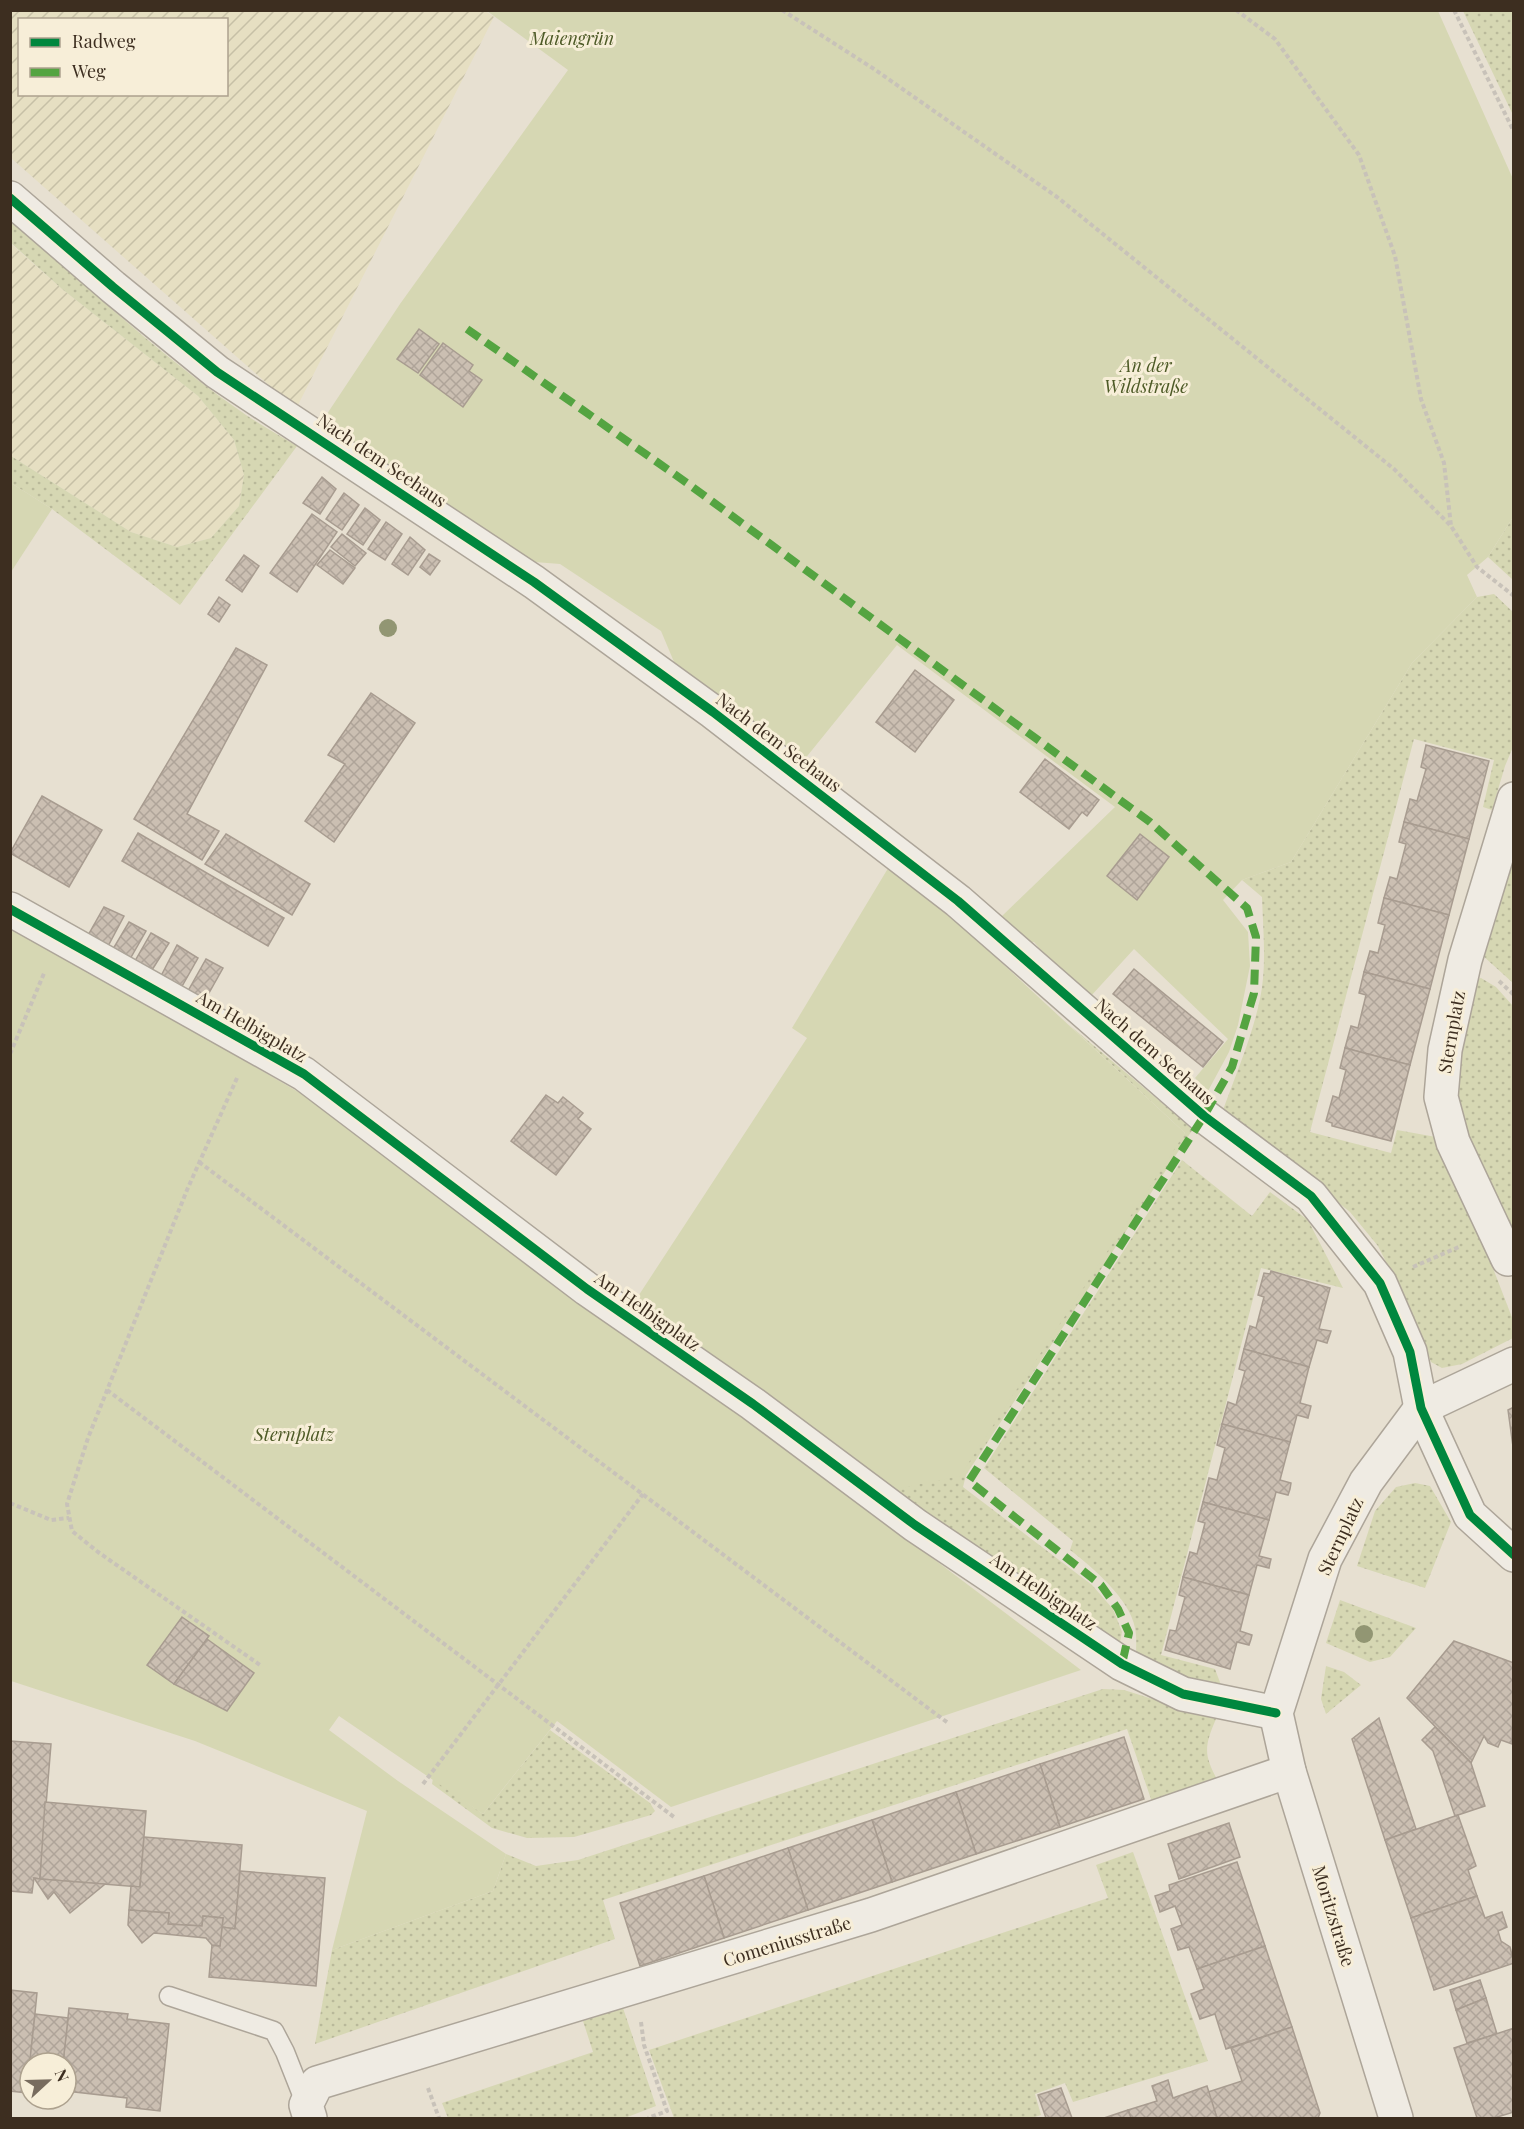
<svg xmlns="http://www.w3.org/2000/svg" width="1524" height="2129" viewBox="0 0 1524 2129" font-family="'Playfair Display',serif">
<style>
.farmland{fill:url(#farmland-furrows);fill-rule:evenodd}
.grass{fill:url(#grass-dots)}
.green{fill:#d6d7b3}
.building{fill:url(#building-cross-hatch);stroke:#a89c90;stroke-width:1.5}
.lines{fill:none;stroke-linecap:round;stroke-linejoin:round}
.lane-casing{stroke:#ada599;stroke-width:21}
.street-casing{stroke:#ada599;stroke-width:36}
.path{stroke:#c8c2b9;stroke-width:4;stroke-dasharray:4.5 3;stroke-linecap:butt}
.lane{stroke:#efebe3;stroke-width:18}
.street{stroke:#efebe3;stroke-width:33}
.quiet{stroke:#54a441;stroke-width:8;stroke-dasharray:15 8;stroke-linecap:butt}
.cycleway-casing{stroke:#f7eed8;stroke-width:13}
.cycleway{stroke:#00873e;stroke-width:9}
.tree{fill:#929673}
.labels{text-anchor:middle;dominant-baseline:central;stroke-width:6;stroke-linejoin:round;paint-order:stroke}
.park-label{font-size:18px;font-style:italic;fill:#4d5a26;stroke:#f7eed8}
.street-label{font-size:18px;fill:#3d2e20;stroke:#f7eed8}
</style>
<defs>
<pattern id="farmland-furrows" width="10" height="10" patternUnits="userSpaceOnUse" patternTransform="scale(1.5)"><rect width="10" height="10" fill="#e6dfc2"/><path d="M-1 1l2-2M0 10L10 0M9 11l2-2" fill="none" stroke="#c6c0a6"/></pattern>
<pattern id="grass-dots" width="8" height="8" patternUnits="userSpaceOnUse" patternTransform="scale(1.5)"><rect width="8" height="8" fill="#d6d7b3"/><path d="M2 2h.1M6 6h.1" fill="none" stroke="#b9b99a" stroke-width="1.8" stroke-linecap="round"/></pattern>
<pattern id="building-cross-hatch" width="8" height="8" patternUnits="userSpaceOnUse" patternTransform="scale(1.5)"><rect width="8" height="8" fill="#cbbfb2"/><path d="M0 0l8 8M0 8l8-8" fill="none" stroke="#afa499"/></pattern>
</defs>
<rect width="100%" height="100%" fill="#e7e0d1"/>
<!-- farmland -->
<g class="farmland">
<path d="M484,10L494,17L296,409L11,158V11ZM20,20H226V94H20Z"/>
<polygon points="10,243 62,289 198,396 234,440 244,475 239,506 211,538 177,547 131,532 11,456"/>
</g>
<!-- grass -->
<g class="grass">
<polygon points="1463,11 1513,11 1513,115"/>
<path d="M11,218C86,287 162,357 246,415C262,426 280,436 297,446L180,605L52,509L11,483V456L131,532L177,547L211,538L239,506L244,475L234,440L198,396L62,289L11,243Z"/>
<polygon points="1513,517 1513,580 1488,557"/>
<path d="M1494,594L1513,612V747L1505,766L1492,810L1483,807L1494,760L1414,739L1310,1132L1391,1153L1397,1130L1436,1137L1467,1201L1513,1320V1338L1462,1364L1442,1368L1431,1362L1409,1308L1378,1246L1350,1212L1223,1110C1236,1074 1252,1037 1260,999C1267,966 1263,930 1262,897L1242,880L1291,862L1412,663L1477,597Z"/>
<polygon points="1513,850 1513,983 1482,955"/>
<polygon points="1481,978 1496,987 1513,1006 1513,1227 1512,1227 1501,1214 1457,1114 1452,1076 1474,980"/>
<polygon points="1068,1024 1193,1129 966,1475 963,1487 1092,1585 1113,1609 1122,1632 1118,1653 886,1491 1185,1133"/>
<path d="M1182,1160L1252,1216L1270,1192L1308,1220L1343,1288L1261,1268L1161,1655L1215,1669L1224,1693L1165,1675L1136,1656C1136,1647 1137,1637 1135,1628C1130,1599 1092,1567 1070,1550L1073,1541L984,1468Z"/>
<polygon points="1415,1483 1430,1486 1451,1522 1425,1588 1357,1566 1375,1511 1396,1487"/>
<polygon points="1340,1600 1416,1628 1390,1657 1370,1662 1326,1643"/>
<polygon points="1326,1666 1344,1672 1361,1685 1326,1714 1321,1699"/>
<path d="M1103,1689L1124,1690L1216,1719C1202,1751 1205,1757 1221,1787L1152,1802L1127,1729L603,1900L615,1939L315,2044L332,1950L493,1891L506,1854L536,1866L578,1860Z"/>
<polygon points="550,1730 650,1803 655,1811 651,1815 574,1837 527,1838 492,1828 432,1784 433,1778 483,1814"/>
<polygon points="1133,1852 1208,2061 1073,2102 1065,2083 1035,2094 1041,2115 1032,2118 674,2118 649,2050 1108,1898 1096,1865"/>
<polygon points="623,2008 656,2106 625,2118 448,2118 442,2103 593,2052 583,2021"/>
</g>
<!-- green -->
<g class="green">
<polygon points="487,11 1438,11 1513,179 1513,517 1488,557 1467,575 1477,597 1412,663 1291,862 1242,880 1223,900 1248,932 1250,966 1238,1025 1229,1052 1208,1091 1195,1078 1228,1039 1134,949 1090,997 1076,990 1034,942 1020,945 1001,917 1115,807 897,645 804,760 677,669 661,631 560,564 522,561 319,426 400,304 568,70"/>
<polygon points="11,483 52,509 11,572"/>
<polygon points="890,865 976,939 1185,1133 960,1476 886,1491 635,1301 807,1038 792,1028"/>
<polygon points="11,925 343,1118 655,1349 1081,1670 671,1807 557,1721 483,1814 339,1716 329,1730 398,1781 506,1854 493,1891 332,1950 367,1811 195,1741 11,1681"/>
</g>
<!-- building -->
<g class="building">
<polygon points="419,329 439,344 418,373 397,359"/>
<polygon points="443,343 473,365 469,371 482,380 463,407 420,375"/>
<polygon points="322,477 336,489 320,514 303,503"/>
<polygon points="344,493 359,505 342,530 326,519"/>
<polygon points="365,508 380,520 363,545 347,534"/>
<polygon points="312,514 337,532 297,592 270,573"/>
<polygon points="386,522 402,534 385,560 368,549"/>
<polygon points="342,534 366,553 355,566 331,547"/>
<polygon points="410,537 425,550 408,575 392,564"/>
<polygon points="330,550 355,568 343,584 317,565"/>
<polygon points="429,554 440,561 430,575 420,567"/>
<polygon points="244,555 259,566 242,592 226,580"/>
<polygon points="219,597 230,605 219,622 208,614"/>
<polygon points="236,648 267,665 187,814 219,831 202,860 134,819"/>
<polygon points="915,670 954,700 915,752 876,722"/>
<polygon points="371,693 415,723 334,842 305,821 345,764 328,755"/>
<polygon points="1426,745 1489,761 1469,839 1404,822 1410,799 1417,801 1426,769 1421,767"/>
<polygon points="1045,759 1099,800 1087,816 1082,812 1069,829 1020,792"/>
<polygon points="42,796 102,830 69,887 10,853"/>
<polygon points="1404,822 1469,839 1449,915 1384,898 1390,877 1397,879 1406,844 1399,842"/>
<polygon points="138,833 284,918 268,946 122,861"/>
<polygon points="226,834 310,884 292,915 205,864"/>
<polygon points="1140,834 1169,857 1137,900 1107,876"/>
<polygon points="1384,898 1449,915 1430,989 1364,972 1370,951 1378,953 1385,925 1378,923"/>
<polygon points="104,907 124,916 107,948 86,939"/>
<polygon points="129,922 146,931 130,959 113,949"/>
<polygon points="151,933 169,943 152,970 135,961"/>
<polygon points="177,945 198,958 181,988 161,976"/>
<polygon points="206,959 223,968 205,1000 188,991"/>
<polygon points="1134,969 1223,1042 1203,1067 1113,994"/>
<polygon points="1364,972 1430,989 1410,1065 1345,1048 1351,1026 1358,1028 1366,995 1359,993"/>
<polygon points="1345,1048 1410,1065 1391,1141 1332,1126 1332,1123 1326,1121 1333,1096 1339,1098 1346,1070 1340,1068"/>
<polygon points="546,1095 558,1103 563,1097 583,1113 578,1119 591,1129 556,1175 511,1141"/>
<polygon points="1271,1271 1330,1288 1319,1329 1331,1331 1327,1343 1317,1340 1309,1367 1244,1349 1250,1326 1256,1328 1264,1297 1258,1295 1264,1273 1270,1274"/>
<polygon points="1244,1349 1309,1367 1300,1403 1311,1406 1308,1418 1297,1415 1290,1442 1222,1424 1228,1402 1236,1405 1245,1371 1239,1369"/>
<polygon points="1514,1407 1514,1454 1508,1410"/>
<polygon points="1222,1424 1290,1442 1280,1480 1291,1483 1290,1489 1288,1495 1276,1492 1269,1520 1203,1502 1209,1478 1217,1480 1225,1448 1217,1445"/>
<polygon points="1203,1502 1269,1520 1259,1556 1271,1559 1270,1563 1269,1568 1257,1565 1249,1595 1183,1577 1190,1552 1197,1554 1205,1523 1198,1521"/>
<polygon points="1183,1577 1249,1595 1240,1631 1252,1635 1251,1639 1249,1645 1237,1642 1230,1669 1165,1650 1170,1630 1176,1631 1185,1597 1179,1595"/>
<polygon points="182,1617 209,1636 174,1684 147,1665"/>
<polygon points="207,1639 254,1673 227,1711 174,1684"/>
<polygon points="1454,1641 1514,1663 1512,1744 1501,1740 1498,1747 1488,1743 1484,1736 1471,1763 1407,1698"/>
<polygon points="1379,1718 1416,1829 1385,1840 1352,1739"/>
<polygon points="1435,1727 1471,1763 1485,1806 1455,1816 1433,1751 1422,1740"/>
<polygon points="1124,1737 1144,1799 1060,1827 1040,1764"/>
<polygon points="10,1741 51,1744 40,1879 34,1878 32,1893 10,1891"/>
<polygon points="1040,1764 1060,1827 976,1854 956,1792"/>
<polygon points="956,1792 976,1854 892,1882 872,1820"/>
<polygon points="45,1802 146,1811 140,1887 40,1879"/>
<polygon points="1458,1815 1476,1866 1468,1870 1477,1896 1411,1918 1385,1840"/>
<polygon points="872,1820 892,1882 808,1910 788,1848"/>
<polygon points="1229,1823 1240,1857 1179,1879 1168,1844"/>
<polygon points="144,1837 242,1845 235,1929 222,1927 223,1918 203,1916 202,1926 168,1924 169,1913 129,1910 131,1886 140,1887"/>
<polygon points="788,1848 808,1910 724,1938 704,1876"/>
<polygon points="1237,1862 1265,1946 1197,1969 1189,1947 1178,1950 1171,1929 1182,1925 1175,1906 1160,1912 1155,1896 1170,1891 1169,1885"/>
<polygon points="240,1871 325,1878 316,1986 209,1977 212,1945 220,1946 222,1927 235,1929"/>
<polygon points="704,1876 724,1938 640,1966 620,1903"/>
<polygon points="34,1878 40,1879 105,1884 70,1913 54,1892 48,1899"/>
<polygon points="1477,1896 1485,1918 1502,1912 1507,1927 1498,1931 1501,1941 1510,1947 1514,1963 1434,1990 1411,1918"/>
<polygon points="129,1910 169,1913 168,1924 202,1926 203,1916 223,1918 220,1946 212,1945 206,1938 154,1933 142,1943 128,1925"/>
<polygon points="1265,1946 1292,2027 1226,2049 1215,2014 1200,2019 1191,1994 1204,1989 1197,1969"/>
<polygon points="1480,1980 1486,1998 1456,2010 1450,1990"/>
<polygon points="10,1990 37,1993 27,2093 10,2091"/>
<polygon points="1486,1998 1497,2034 1467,2043 1456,2010"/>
<polygon points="69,2008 128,2014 127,2019 169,2024 160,2111 126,2107 127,2098 66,2091 66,2063 63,2063"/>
<polygon points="35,2014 68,2018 63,2063 30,2063 30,2087 27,2087"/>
<polygon points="1292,2027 1320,2113 1318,2118 1217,2118 1208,2092 1242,2081 1231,2048"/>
<polygon points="1514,2028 1514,2112 1494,2118 1477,2118 1454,2048"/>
<polygon points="1168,2080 1173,2098 1207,2086 1217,2118 1131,2118 1128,2110 1157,2101 1152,2086"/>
<polygon points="1061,2088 1072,2118 1046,2118 1038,2095"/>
<polygon points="1128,2110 1131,2118 1104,2118"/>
</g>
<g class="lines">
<defs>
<polyline id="lane" points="169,1996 274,2031 285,2052 306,2105"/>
<g id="street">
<polyline points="10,198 113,287 217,372 534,582 713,712 958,901 1204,1116 1311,1196 1380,1283 1410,1352 1421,1408 1470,1515 1514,1555"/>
<polyline points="10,909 304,1074 587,1289 753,1404 915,1525 1122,1664 1183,1694 1276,1713"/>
<polyline points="1508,1259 1453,1142 1441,1097 1445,1050 1465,960 1514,799"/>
<polyline points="310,2118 306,2105 317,2083 871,1915 1289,1771"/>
<polyline points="1396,2118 1289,1771 1276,1713 1325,1559 1366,1482 1421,1408 1514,1364"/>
</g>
</defs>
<!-- lane casing -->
<use href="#lane" class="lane-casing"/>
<!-- street casing -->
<use href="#street" class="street-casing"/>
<!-- path -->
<g class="path">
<polyline points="782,10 874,69 1057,197 1394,469 1451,526 1477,567 1514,596"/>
<polyline points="1236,10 1275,39 1359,155 1395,256 1421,399 1444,463 1451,526"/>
<polyline points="1454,10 1514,132"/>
<polyline points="1499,981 1514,995"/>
<polyline points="10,1054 45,971"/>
<polyline points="237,1078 187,1190 88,1438 67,1504 72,1531 98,1552 260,1665"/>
<polyline points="199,1162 948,1723"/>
<polyline points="1413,1267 1461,1246"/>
<polyline points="107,1390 674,1817"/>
<polyline points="10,1503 51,1520 69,1518"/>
<polyline points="423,1784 643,1494"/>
<polyline points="641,2022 644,2045 667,2111 648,2118"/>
<polyline points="428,2088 439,2118"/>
</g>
<!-- lane -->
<use href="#lane" class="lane"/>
<!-- street -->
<use href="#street" class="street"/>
<!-- quiet -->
<polyline class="quiet" points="467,329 687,483 1150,822 1247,908 1256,937 1254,993 1232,1067 1204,1116 969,1481 1101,1585 1118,1609 1129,1633 1122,1664"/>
<defs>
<g id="cycleway">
<polyline points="10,198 113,287 217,372 534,582 713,712 958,901 1204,1116 1311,1196 1380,1283 1410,1352 1421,1408 1470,1515 1514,1555"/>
<polyline points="10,909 304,1074 587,1289 753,1404 915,1525 1122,1664 1183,1694 1276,1713"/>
</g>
</defs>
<!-- cycleway casing -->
<use href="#cycleway" class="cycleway-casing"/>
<!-- cycleway -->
<use href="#cycleway" class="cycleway"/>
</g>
<!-- trees -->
<g class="tree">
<circle cx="388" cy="628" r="9"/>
<circle cx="1364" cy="1634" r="9"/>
</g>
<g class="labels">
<!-- park labels -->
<g class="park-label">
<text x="572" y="38">Maiengrün</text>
<text x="1146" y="365">An der<tspan x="1146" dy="21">Wildstraße</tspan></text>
<text x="294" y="1434">Sternplatz</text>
</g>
<!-- street labels -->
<g class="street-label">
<text transform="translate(382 460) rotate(34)">Nach dem Seehaus</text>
<text transform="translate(779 742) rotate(37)">Nach dem Seehaus</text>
<text transform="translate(252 1026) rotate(30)">Am Helbigplatz</text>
<text transform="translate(1451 1032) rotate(-80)">Sternplatz</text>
<text transform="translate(1155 1051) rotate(41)">Nach dem Seehaus</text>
<text transform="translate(648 1311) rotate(35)">Am Helbigplatz</text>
<text transform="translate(1340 1536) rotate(-65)">Sternplatz</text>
<text transform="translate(1044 1591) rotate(34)">Am Helbigplatz</text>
<text transform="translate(1334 1916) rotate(73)">Moritzstraße</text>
<text transform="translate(787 1941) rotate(-17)">Comeniusstraße</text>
</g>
</g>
<!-- border -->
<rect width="1524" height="2129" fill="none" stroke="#3d2e20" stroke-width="24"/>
<!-- legend -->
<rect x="18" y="18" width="210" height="78" fill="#f7eed8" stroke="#ada18e" stroke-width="1.5"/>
<rect x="30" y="38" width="30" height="9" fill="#00873e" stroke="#ada18e" stroke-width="1.5"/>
<text x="72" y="48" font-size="18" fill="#3d2e20">Radweg</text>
<rect x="30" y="68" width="30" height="9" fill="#54a441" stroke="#ada18e" stroke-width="1.5"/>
<text x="72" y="78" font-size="18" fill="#3d2e20">Weg</text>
<!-- north arrow -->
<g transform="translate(48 2081) rotate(68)"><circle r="28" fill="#f7eed8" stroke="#ada18e" stroke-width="1.5"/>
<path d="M0-4.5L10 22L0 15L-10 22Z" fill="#786c5e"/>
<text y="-9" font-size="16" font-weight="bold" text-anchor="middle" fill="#3d2e20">N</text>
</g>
</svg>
